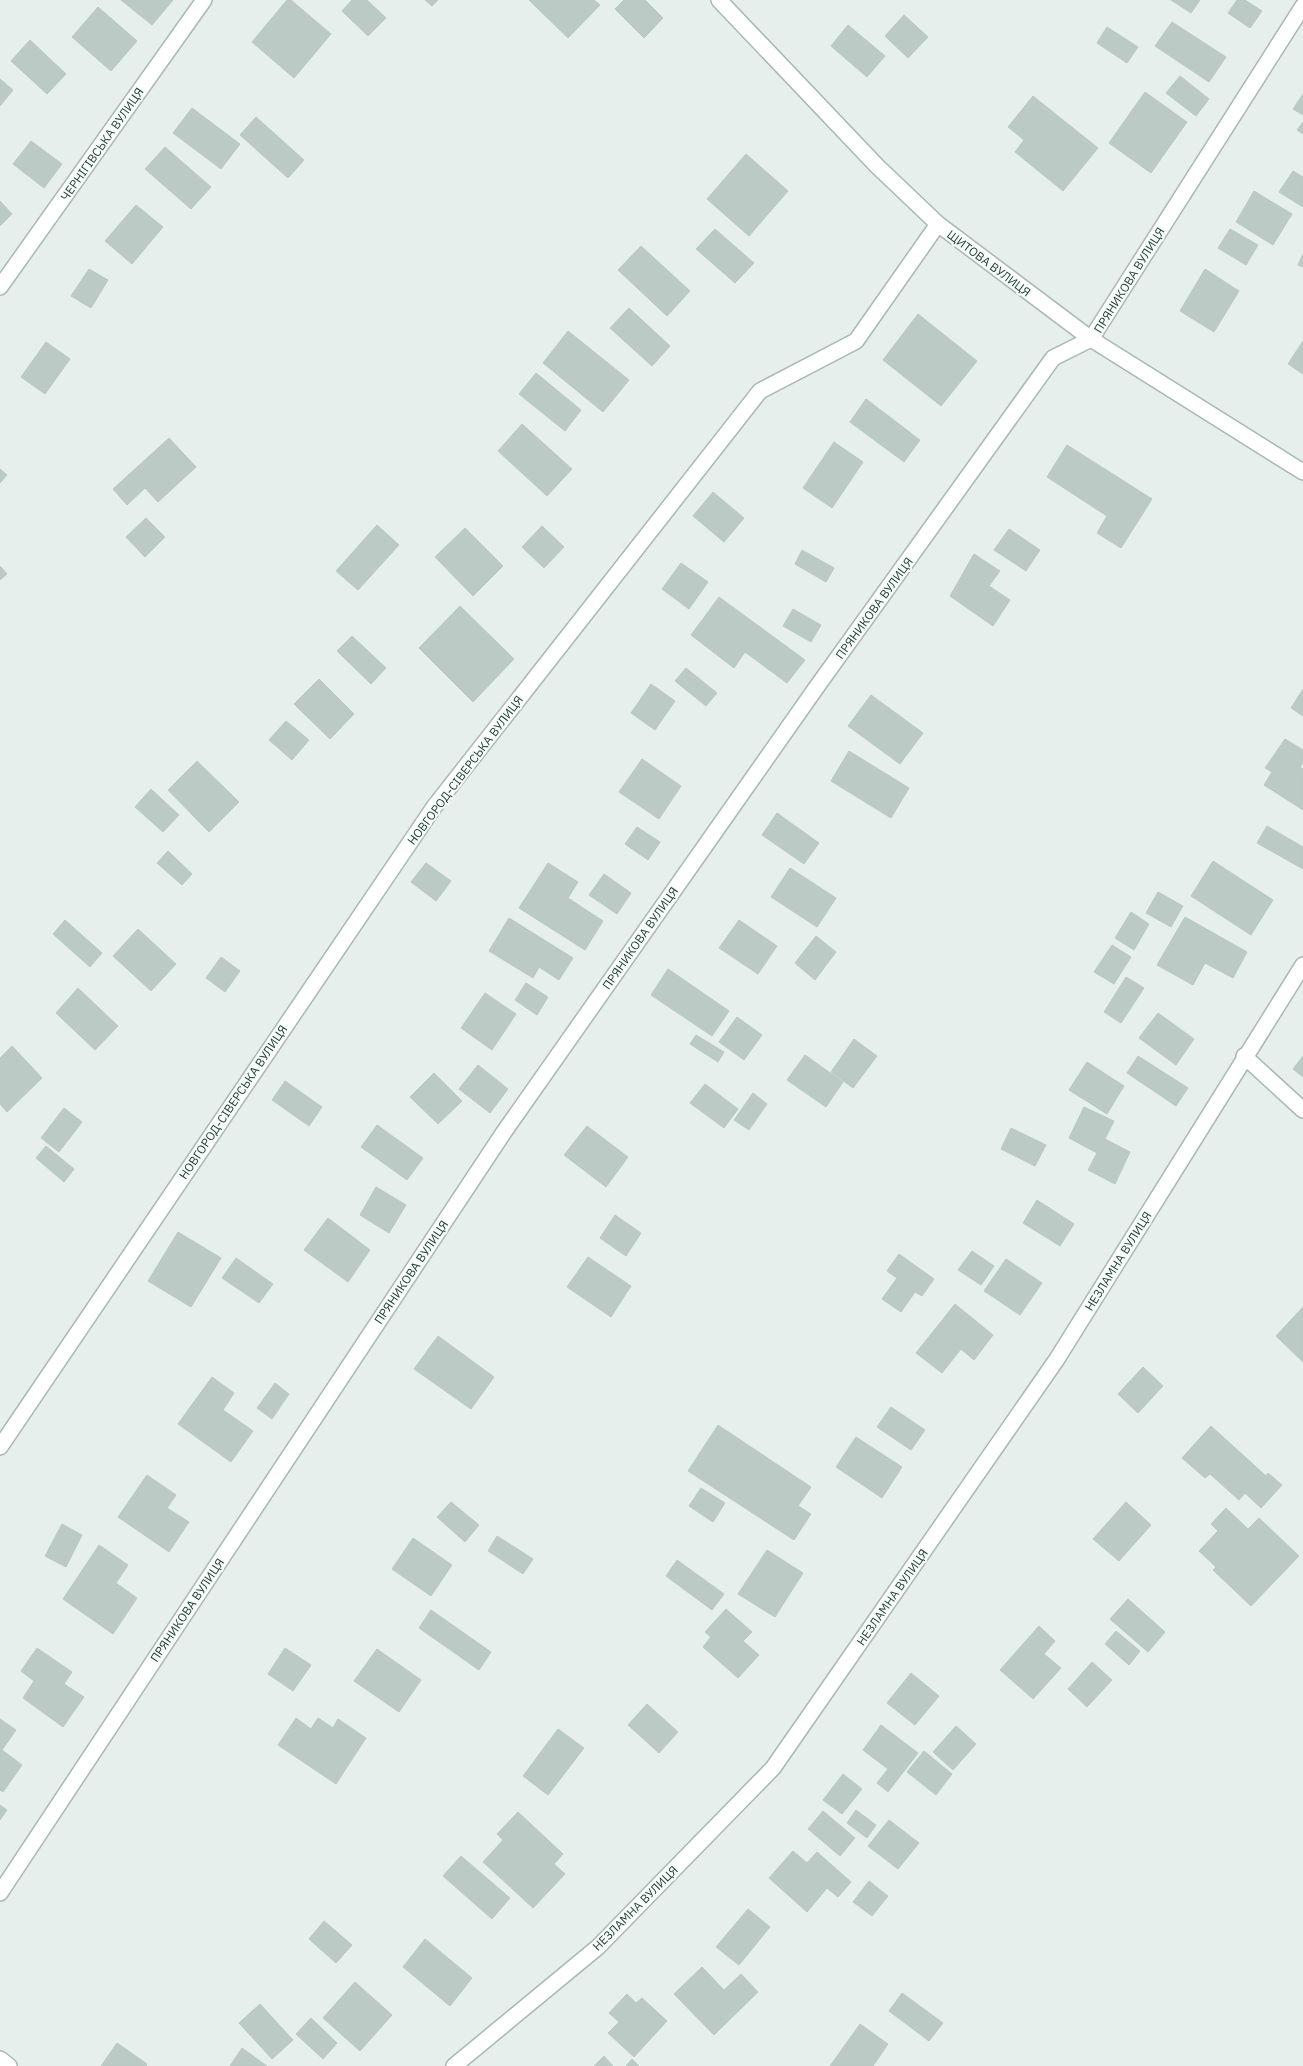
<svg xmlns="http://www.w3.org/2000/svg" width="1303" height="2066" viewBox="0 0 1303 2066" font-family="'IBM Plex Sans',sans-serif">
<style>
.building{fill:#bbcac4;stroke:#b8c9c2}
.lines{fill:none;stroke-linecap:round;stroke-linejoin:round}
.minor-casing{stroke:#a8b8b2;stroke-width:18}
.minor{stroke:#fff;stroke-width:15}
.labels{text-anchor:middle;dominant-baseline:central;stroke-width:4;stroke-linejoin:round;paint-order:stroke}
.street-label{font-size:12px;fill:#24423a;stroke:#f7fbf9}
</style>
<rect width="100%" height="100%" fill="#e6efeb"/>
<!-- building -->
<g class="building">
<polygon points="121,0 173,0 152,25"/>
<polygon points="287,0 291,0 331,34 294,78 252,42"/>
<polygon points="352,0 367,0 386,18 368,36 342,11"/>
<polygon points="425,0 438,0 432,6"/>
<polygon points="529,0 594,0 600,5 568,38"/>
<polygon points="624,0 645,0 663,18 644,38 615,9"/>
<polygon points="1171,0 1200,0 1191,13"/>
<polygon points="1237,0 1245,0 1262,11 1250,28 1228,13"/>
<polygon points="98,7 137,41 111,71 72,37"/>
<polygon points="904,15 928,37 908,58 885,36"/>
<polygon points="1172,22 1226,57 1209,82 1155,46"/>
<polygon points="848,25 885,56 867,77 831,46"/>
<polygon points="1107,27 1138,47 1127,63 1097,43"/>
<polygon points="30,40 66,74 47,94 11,61"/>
<polygon points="1180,76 1209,99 1196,116 1166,93"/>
<polygon points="0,79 13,90 0,106"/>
<polygon points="1145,92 1187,122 1151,173 1109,143"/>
<polygon points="1303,94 1303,115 1293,109"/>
<polygon points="1033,96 1098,148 1063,191 1015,152 1024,140 1008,127"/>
<polygon points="192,108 240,144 221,169 173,133"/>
<polygon points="256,117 304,160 288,178 240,135"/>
<polygon points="1303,122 1303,134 1297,130"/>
<polygon points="31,141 62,164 44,188 13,164"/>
<polygon points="165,147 211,187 191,209 145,169"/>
<polygon points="746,154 788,191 749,236 707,199"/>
<polygon points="1293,171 1303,177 1303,207 1279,192"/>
<polygon points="1254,191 1292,214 1273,245 1236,222"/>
<polygon points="0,201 12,214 0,226"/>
<polygon points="136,205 163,227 132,264 105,241"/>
<polygon points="715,229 754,263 735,283 696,249"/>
<polygon points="1230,229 1258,245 1246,265 1218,248"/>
<polygon points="641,246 690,291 667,316 618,270"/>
<polygon points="1303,254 1303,267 1298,265"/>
<polygon points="89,269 108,280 91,308 71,296"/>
<polygon points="1205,269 1239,291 1214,332 1180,311"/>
<polygon points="629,308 670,346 652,366 610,328"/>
<polygon points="918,314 977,361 941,406 883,360"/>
<polygon points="568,331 629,380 603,412 543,363"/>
<polygon points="1303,341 1303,374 1288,364"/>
<polygon points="46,342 70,359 45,394 21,377"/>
<polygon points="536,373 581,410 565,431 519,394"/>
<polygon points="866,399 920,440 904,462 850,422"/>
<polygon points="522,424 572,469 547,496 498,451"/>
<polygon points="169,438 196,467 158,502 145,488 127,505 113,489"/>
<polygon points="834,442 863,462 832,508 803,488"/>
<polygon points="1067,445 1152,499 1121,548 1097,533 1107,516 1047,477"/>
<polygon points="0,469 7,475 0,483"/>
<polygon points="713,492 744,518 724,542 693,516"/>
<polygon points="146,518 165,537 145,557 126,537"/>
<polygon points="377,525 399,545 358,590 336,571"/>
<polygon points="542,526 564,547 544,568 522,547"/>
<polygon points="465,528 503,566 473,596 435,557"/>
<polygon points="1009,529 1040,550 1026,571 994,550"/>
<polygon points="802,550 834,568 826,582 795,564"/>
<polygon points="974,554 1000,571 989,586 1010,600 993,626 950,596"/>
<polygon points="681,563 708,582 689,609 662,589"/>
<polygon points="0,566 7,574 0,580"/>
<polygon points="719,597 805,660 787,683 745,652 734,668 691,635"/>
<polygon points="460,606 514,659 473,702 419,648"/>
<polygon points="793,609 821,625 811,642 783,626"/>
<polygon points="352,636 386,668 371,684 337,651"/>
<polygon points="686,668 717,693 706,706 675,681"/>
<polygon points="319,679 354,714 330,739 294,704"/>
<polygon points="651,684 675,701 655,730 631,713"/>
<polygon points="1303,689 1303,716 1291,708"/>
<polygon points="871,695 923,733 900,764 848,726"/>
<polygon points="286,721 309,740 292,760 269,740"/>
<polygon points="1285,739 1303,750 1303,763 1300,767 1303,769 1303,810 1264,785 1272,772 1265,768"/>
<polygon points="849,751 909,788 891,818 831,781"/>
<polygon points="642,759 681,786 659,819 619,792"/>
<polygon points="197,761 239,802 209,832 168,790"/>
<polygon points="151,789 179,815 163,832 135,807"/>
<polygon points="777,813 819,843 804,864 762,835"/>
<polygon points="1267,826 1303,847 1303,869 1257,843"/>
<polygon points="637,827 660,842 648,860 625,844"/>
<polygon points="168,851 192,874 182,885 157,863"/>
<polygon points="1213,861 1273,900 1251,935 1191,896"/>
<polygon points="426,863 451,881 436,901 411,882"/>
<polygon points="548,863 578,882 568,898 603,921 585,950 519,908"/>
<polygon points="790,868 836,898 817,927 771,897"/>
<polygon points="604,874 631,893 617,914 589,895"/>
<polygon points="1158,892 1183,906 1171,927 1146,913"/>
<polygon points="1131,912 1149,924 1134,950 1115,938"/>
<polygon points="1185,917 1247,952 1233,978 1205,963 1193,985 1157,965"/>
<polygon points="509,918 573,958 559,980 539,967 533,978 489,951"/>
<polygon points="65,920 102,953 90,967 53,934"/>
<polygon points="739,920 777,946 758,974 719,948"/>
<polygon points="138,929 176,964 151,991 113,956"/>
<polygon points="816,936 836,952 815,980 795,963"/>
<polygon points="1112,945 1131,957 1114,984 1094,972"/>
<polygon points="221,957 240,971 225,992 206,978"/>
<polygon points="668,969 729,1011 712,1036 651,995"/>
<polygon points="1126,977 1144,988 1121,1023 1104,1012"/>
<polygon points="526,983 548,997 537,1015 515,1000"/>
<polygon points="78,988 118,1026 95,1050 56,1013"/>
<polygon points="485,993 516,1014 492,1050 461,1028"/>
<polygon points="1158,1013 1194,1039 1176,1065 1139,1038"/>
<polygon points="737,1017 762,1035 744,1060 719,1042"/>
<polygon points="696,1035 724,1052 718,1062 690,1044"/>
<polygon points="854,1039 877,1056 853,1088 831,1072"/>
<polygon points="12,1046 42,1078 7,1112 0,1104 0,1058"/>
<polygon points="805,1055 843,1082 826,1107 787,1080"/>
<polygon points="1138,1056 1188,1088 1176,1106 1127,1073"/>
<polygon points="1303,1056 1303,1077 1293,1069"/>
<polygon points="1087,1062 1124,1086 1107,1114 1069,1090"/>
<polygon points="478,1065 508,1089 490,1113 459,1089"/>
<polygon points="434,1073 462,1101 438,1124 410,1097"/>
<polygon points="285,1081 322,1107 309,1126 272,1100"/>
<polygon points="705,1084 738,1109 724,1128 690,1103"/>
<polygon points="753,1093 767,1104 749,1130 734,1120"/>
<polygon points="1084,1107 1114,1121 1105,1139 1130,1152 1115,1184 1088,1170 1097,1153 1069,1138"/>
<polygon points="64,1108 82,1122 59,1152 41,1138"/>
<polygon points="377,1125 423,1158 407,1180 361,1147"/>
<polygon points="587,1126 628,1157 606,1187 564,1155"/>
<polygon points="1011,1128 1046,1145 1035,1166 1001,1149"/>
<polygon points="46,1146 74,1169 64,1182 36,1158"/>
<polygon points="376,1187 406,1205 389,1233 360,1215"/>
<polygon points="1037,1200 1074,1224 1060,1246 1023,1223"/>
<polygon points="615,1215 641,1233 626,1256 600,1238"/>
<polygon points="328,1218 370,1250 348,1282 304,1250"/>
<polygon points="178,1232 221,1258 191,1307 148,1281"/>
<polygon points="972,1251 994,1266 981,1285 958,1270"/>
<polygon points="899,1254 934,1279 922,1296 915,1292 901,1312 882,1299 897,1278 887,1271"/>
<polygon points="588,1257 631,1286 611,1317 567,1287"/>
<polygon points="236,1258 273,1284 259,1303 222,1278"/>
<polygon points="1006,1259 1042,1283 1020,1315 984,1291"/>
<polygon points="955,1304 993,1335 974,1360 961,1349 942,1373 916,1353"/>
<polygon points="1303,1307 1303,1362 1276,1336"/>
<polygon points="438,1336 494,1377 471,1409 414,1369"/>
<polygon points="1143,1367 1163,1386 1138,1413 1118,1394"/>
<polygon points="212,1377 234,1393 223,1410 253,1431 231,1462 178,1424"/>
<polygon points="275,1383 289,1394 272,1419 257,1408"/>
<polygon points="891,1407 925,1430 911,1450 877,1427"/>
<polygon points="718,1425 811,1487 798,1506 811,1514 794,1540 688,1471"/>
<polygon points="1211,1426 1266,1476 1268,1473 1282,1485 1261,1508 1245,1493 1239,1500 1210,1474 1205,1478 1182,1458"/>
<polygon points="856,1437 902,1467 882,1498 836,1467"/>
<polygon points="147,1475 176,1495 167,1508 189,1522 169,1552 118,1517"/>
<polygon points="701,1488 725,1503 713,1522 689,1506"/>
<polygon points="451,1502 479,1525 465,1542 437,1517"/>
<polygon points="1126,1502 1151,1525 1119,1561 1093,1539"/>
<polygon points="1226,1508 1248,1529 1259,1518 1299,1556 1251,1606 1213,1570 1216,1567 1199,1551 1218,1531 1211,1524"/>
<polygon points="62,1524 82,1535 66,1567 45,1556"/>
<polygon points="497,1536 533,1559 523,1574 488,1551"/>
<polygon points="413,1538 452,1565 431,1596 392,1569"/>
<polygon points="99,1545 128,1565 116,1583 137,1598 113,1634 63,1599"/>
<polygon points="767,1550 803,1573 775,1617 738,1594"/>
<polygon points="677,1560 724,1594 712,1610 666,1576"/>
<polygon points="1128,1599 1165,1632 1148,1652 1110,1619"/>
<polygon points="726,1609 752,1632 743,1641 759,1655 738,1678 703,1647 711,1637 705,1632"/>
<polygon points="431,1610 491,1652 479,1670 419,1628"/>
<polygon points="1039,1626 1055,1641 1044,1654 1061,1668 1033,1699 1000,1670"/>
<polygon points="1116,1631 1140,1651 1129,1665 1105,1644"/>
<polygon points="37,1648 72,1672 64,1684 84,1697 63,1727 23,1698 34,1681 21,1671"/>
<polygon points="285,1648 311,1665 293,1691 268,1674"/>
<polygon points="377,1649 421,1680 399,1712 354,1681"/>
<polygon points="1092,1662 1112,1680 1087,1707 1068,1689"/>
<polygon points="911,1673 939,1696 915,1725 887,1703"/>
<polygon points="647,1704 678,1732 659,1753 628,1725"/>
<polygon points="296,1718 311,1729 318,1718 333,1728 338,1719 366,1738 336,1784 278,1745"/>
<polygon points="0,1719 16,1730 2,1750 22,1765 3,1792 0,1790"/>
<polygon points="881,1725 918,1753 888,1792 877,1783 888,1769 863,1750"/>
<polygon points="956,1726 976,1744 953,1770 933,1752"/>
<polygon points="558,1729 584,1748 548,1795 523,1776"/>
<polygon points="924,1751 952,1774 936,1795 907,1772"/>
<polygon points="843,1774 862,1789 842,1814 823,1800"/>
<polygon points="0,1805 7,1810 0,1820"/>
<polygon points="856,1810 876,1825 867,1838 847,1823"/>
<polygon points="823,1811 855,1838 840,1856 808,1829"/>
<polygon points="518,1812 563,1854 554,1864 565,1874 533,1908 483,1862 503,1840 497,1834"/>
<polygon points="889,1820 919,1843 898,1869 868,1846"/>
<polygon points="793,1851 807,1863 817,1852 851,1882 838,1897 827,1888 807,1912 769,1878"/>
<polygon points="461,1856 510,1898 492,1919 443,1876"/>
<polygon points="869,1881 888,1896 872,1916 853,1902"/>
<polygon points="748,1909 770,1927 739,1965 716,1947"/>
<polygon points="324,1921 352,1945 336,1963 309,1939"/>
<polygon points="425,1939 472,1978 450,2006 403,1967"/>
<polygon points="702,1967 724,1990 741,1974 758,1992 714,2035 674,1994"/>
<polygon points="355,1982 392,2015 360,2051 323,2018"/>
<polygon points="902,1993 943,2023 929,2041 889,2011"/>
<polygon points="627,1994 636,2003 642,1998 667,2021 634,2057 608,2033 619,2022 609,2013"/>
<polygon points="260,2004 293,2040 272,2059 239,2023"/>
<polygon points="311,2018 337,2043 323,2059 296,2034"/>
<polygon points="860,2024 888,2044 873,2066 830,2066"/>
<polygon points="117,2043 147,2064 146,2066 101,2066"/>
<polygon points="242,2048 267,2066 230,2066"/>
<polygon points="604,2056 613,2066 594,2066"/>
<polygon points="632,2059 639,2066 626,2066"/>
</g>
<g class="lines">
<defs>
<g id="minor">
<polyline points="719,0 877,166 938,224 1091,339 1303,472"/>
<polyline points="0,287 204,0"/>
<polyline points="1244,1056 1303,1110"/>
<polyline points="0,1447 434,807 760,391 856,341 938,224"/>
<polyline points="0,1893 504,1132 816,688 1053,358 1091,339 1303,6"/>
<polyline points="0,2059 9,2066"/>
<polyline points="454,2066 598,1947 773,1768 1057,1359 1303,965"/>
</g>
</defs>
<!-- minor casing -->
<use href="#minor" class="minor-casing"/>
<!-- minor -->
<use href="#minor" class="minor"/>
</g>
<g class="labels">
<!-- street labels -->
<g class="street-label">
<text transform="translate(102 144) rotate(-55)">ЧЕРНІГІВСЬКА ВУЛИЦЯ</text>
<text transform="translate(989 263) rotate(37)">ЩИТОВА ВУЛИЦЯ</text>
<text transform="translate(1129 280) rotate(-58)">ПРЯНИКОВА ВУЛИЦЯ</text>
<text transform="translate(874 608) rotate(-54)">ПРЯНИКОВА ВУЛИЦЯ</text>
<text transform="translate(465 770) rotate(-53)">НОВГОРОД-СІВЕРСЬКА ВУЛИЦЯ</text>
<text transform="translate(640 938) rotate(-55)">ПРЯНИКОВА ВУЛИЦЯ</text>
<text transform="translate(233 1102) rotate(-56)">НОВГОРОД-СІВЕРСЬКА ВУЛИЦЯ</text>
<text transform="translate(1118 1261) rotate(-58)">НЕЗЛАМНА ВУЛИЦЯ</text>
<text transform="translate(411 1272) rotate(-56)">ПРЯНИКОВА ВУЛИЦЯ</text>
<text transform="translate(892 1597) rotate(-55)">НЕЗЛАМНА ВУЛИЦЯ</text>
<text transform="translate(187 1610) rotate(-56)">ПРЯНИКОВА ВУЛИЦЯ</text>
<text transform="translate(635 1908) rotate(-45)">НЕЗЛАМНА ВУЛИЦЯ</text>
</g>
</g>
</svg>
